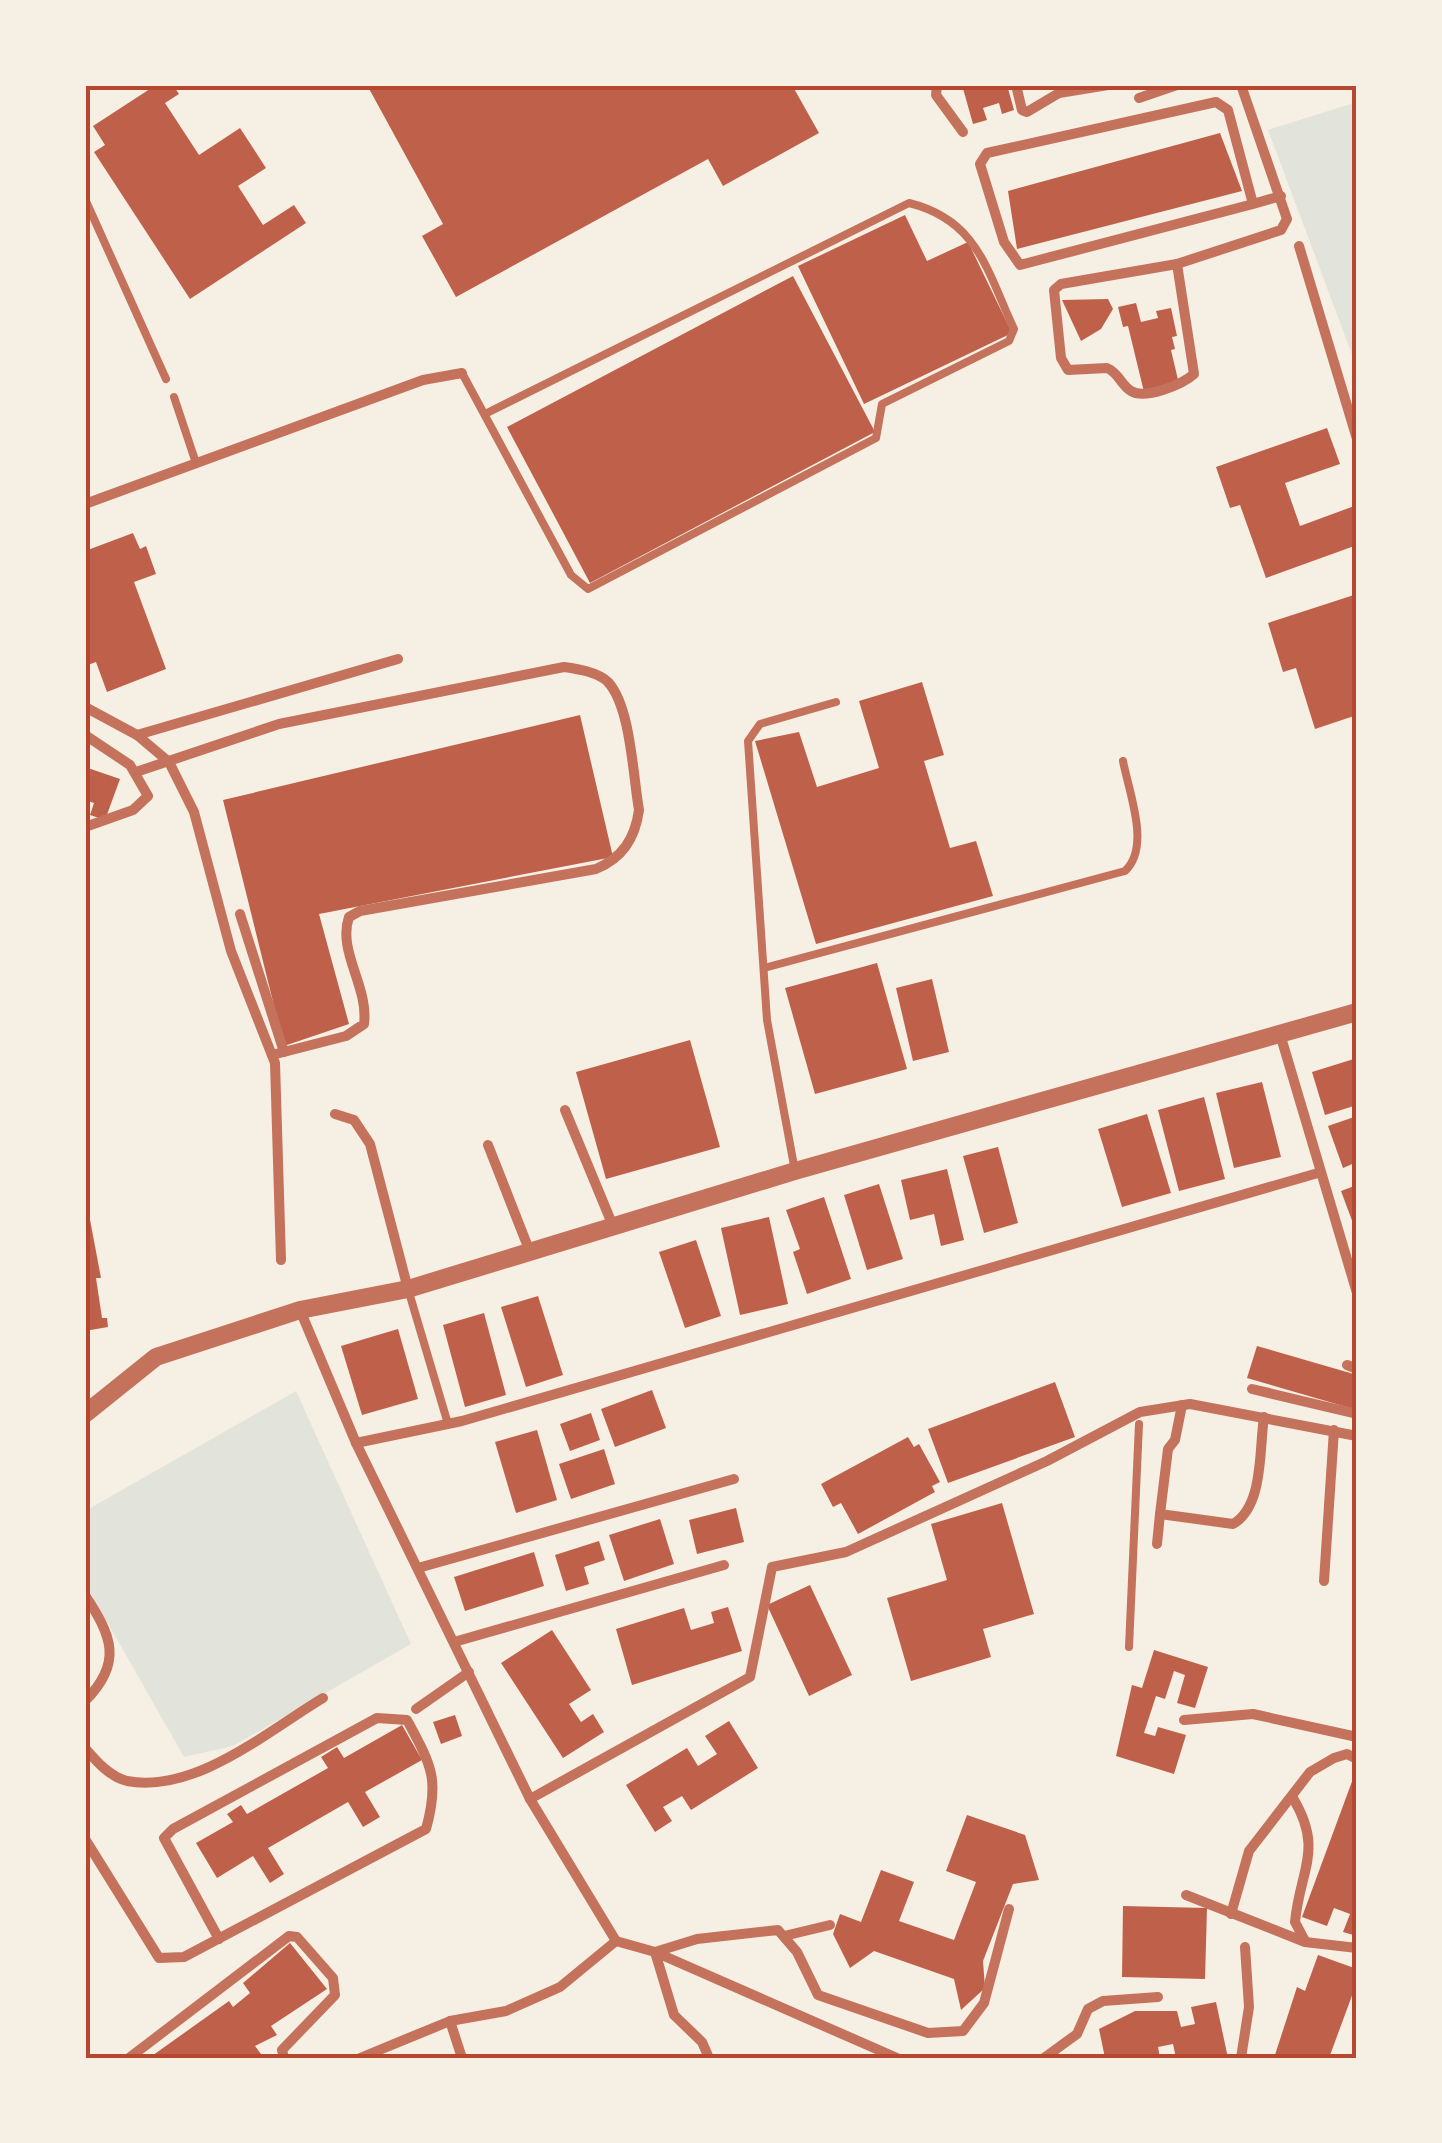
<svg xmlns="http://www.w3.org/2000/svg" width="1442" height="2143" viewBox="0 0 1442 2143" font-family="'Alegreya Sans',sans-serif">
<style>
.green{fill:#e2e4dc}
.building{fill:#bf614a}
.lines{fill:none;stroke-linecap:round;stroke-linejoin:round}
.service{stroke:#c5725c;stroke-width:8}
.minor{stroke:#c5725c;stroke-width:10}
.tertiary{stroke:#c5725c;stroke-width:18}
.neatline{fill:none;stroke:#b5482f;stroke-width:4}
</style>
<rect width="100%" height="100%" fill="#f6efe4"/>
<!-- green -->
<g class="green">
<polygon points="1357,102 1357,368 1268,130"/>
<polygon points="296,1391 411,1644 233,1746 184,1757 85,1583 85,1511"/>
</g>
<!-- building -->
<g class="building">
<polygon points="156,85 173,85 179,94 165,103 199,155 240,128 266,168 238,186 263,225 294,205 306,223 190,299 94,152 105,145 93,126"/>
<polygon points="367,85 792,85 819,133 723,186 708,159 456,297 422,236 443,224"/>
<polygon points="962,85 1007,85 1014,110 1002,114 999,103 983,108 987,120 973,124"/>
<polygon points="1220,133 1242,191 1017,249 1008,191"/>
<polygon points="905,215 927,261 968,242 1012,333 864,404 798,266"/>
<polygon points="793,276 875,432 590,583 507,427"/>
<polygon points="1108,299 1113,309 1101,329 1081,341 1062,300"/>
<polygon points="1136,303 1141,322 1158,318 1156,311 1171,308 1177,336 1172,337 1175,349 1171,350 1179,384 1144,392 1128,326 1123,327 1118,307"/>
<polygon points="1327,428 1340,464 1285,483 1300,526 1357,505 1357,545 1266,578 1240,505 1230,508 1216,467"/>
<polygon points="133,533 140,549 146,546 156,574 134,582 166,669 107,692 96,662 85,666 85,551"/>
<polygon points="1357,594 1357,715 1315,729 1296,668 1283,672 1268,623"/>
<polygon points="922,682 944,755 924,761 950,848 976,841 993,896 816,944 755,741 799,732 817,787 879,768 859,701"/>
<polygon points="580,715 613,857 319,914 349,1024 284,1046 223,800"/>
<polygon points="85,767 120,779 105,820 90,815 94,803 85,800"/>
<polygon points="877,963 907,1069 815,1094 785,988"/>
<polygon points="932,979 949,1052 913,1061 896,988"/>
<polygon points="690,1040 720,1147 606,1179 576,1072"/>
<polygon points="1357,1058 1357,1105 1325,1115 1312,1072"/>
<polygon points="1262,1082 1281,1157 1234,1168 1216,1093"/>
<polygon points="1204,1097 1225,1179 1179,1191 1158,1110"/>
<polygon points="1147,1114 1171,1193 1122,1207 1098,1129"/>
<polygon points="1357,1116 1357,1162 1343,1168 1328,1126"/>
<polygon points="998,1147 1018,1223 984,1233 963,1156"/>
<polygon points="947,1169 964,1240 941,1246 934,1214 910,1220 901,1180"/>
<polygon points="879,1184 903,1259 867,1270 844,1195"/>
<polygon points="1357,1185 1357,1234 1341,1191"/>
<polygon points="85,1193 101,1278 96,1278 102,1318 107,1318 108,1327 85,1331"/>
<polygon points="824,1197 851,1279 807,1294 793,1252 800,1249 786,1210"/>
<polygon points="769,1217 788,1304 740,1315 721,1228"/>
<polygon points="696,1240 721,1316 685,1328 659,1252"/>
<polygon points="538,1296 563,1375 526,1387 501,1307"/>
<polygon points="484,1313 506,1395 465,1407 443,1325"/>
<polygon points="398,1329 418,1399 362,1415 341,1346"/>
<polygon points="1257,1346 1357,1375 1357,1410 1247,1378"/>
<polygon points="1055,1382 1075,1437 948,1483 928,1429"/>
<polygon points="652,1390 666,1428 615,1447 601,1409"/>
<polygon points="591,1413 600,1440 570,1451 560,1424"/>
<polygon points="537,1430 557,1500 516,1513 495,1442"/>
<polygon points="908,1437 914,1447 919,1444 940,1482 932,1486 935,1492 858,1534 841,1503 833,1507 821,1484"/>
<polygon points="604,1449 615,1484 571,1499 559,1464"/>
<polygon points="1002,1503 1034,1614 983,1629 991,1657 911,1681 887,1598 947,1580 931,1524"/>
<polygon points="736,1508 744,1542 697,1554 689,1520"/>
<polygon points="660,1519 674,1564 624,1581 609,1535"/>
<polygon points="599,1541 605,1560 584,1567 589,1584 566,1591 555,1555"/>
<polygon points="534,1552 544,1586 465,1611 454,1577"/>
<polygon points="810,1585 852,1675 809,1696 767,1605"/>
<polygon points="728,1607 742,1651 632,1685 616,1629 684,1608 691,1630 714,1623 711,1612"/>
<polygon points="552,1630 591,1690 569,1704 581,1722 593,1714 604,1732 563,1758 501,1663"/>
<polygon points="1154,1650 1208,1667 1195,1708 1177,1703 1185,1675 1174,1671 1165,1699 1156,1696 1144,1733 1155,1736 1158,1727 1186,1735 1174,1774 1116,1756 1132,1685 1142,1688"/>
<polygon points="455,1715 462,1736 441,1744 433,1722"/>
<polygon points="729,1721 758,1768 691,1810 682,1796 663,1807 672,1821 655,1832 626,1785 687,1748 698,1766 717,1754 705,1736"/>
<polygon points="402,1725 422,1760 365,1792 380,1817 363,1827 348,1802 268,1848 284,1874 270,1883 253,1856 217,1878 196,1843 233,1822 227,1814 241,1805 247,1814 328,1768 321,1757 337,1747 344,1758"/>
<polygon points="1354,1776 1357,1777 1357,1936 1343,1932 1350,1914 1334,1908 1327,1926 1302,1917"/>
<polygon points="967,1815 1025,1835 1039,1880 1013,1884 983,1961 985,1988 961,2010 954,1979 874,1951 850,1968 833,1934 840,1914 861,1922 881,1870 914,1882 899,1921 954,1940 976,1882 946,1871"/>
<polygon points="1123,1906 1207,1908 1205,1979 1122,1977"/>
<polygon points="290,1943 327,1989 271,2026 277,2035 255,2046 261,2054 149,2058 229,2001 233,2007 250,1993 243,1983"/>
<polygon points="1318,1955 1357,1969 1357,1982 1329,2058 1274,2058 1297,1987 1305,1991"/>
<polygon points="1216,2002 1228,2058 1176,2058 1173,2044 1158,2047 1160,2058 1105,2058 1099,2029 1135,2011 1177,2011 1181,2027 1195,2024 1191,2007"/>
</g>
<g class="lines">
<!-- service -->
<g class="service">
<polyline points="85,199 166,379"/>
<path d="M462,373L571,575L588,589L876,438L882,404L1009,341L1014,329C987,271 978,220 909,203L487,413"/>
<polyline points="174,397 196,463"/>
<path d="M764,968L1125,871C1151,847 1129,793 1123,761"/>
<polyline points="795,1171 767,1020 748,741 760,724 836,702"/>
<polyline points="408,1289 448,1424"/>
<polyline points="1129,1647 1139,1424"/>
</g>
<!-- minor -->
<g class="minor">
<polyline points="937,85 936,95 963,132"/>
<polyline points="1016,85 1022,110 1027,112 1059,93 1108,85"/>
<polyline points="1139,98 1177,85"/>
<polyline points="1253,204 1228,110 1216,102 987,153 980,164 1004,242 1020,265 1253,204 1281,196"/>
<polyline points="1299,246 1357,439"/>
<path d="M1177,264L1194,374C1183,384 1145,400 1131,391C1121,385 1119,373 1107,368L1068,370L1061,358L1054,290L1061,284Z"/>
<polyline points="1177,264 1281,230 1287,219 1241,85"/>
<polyline points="85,504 423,380 462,373"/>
<polyline points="85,707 137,735 169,762 194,812 231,951 275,1063 281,1260"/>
<polyline points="85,735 130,765 148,796 133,810 85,827"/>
<polyline points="137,735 398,659"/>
<path d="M136,772L279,724L564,667C578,669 598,672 608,682C631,707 633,777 639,810C635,839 622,858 596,869L360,911L349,917C337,951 369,987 364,1024L346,1036L272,1055"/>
<polyline points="240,914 284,1052"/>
<polyline points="1280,1034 1357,1293"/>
<polyline points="565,1110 613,1226"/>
<polyline points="335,1114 354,1120 370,1144 408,1289"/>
<polyline points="488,1145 530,1252"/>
<polyline points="300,1310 356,1443 530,1799 616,1941 655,1952 897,2058"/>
<polyline points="1347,1365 1357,1369"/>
<polyline points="1252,1389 1357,1414"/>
<path d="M1182,1405L1175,1440L1168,1449L1160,1514L1233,1524C1264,1506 1259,1449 1264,1417"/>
<polyline points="356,1443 462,1421 1318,1173"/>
<polyline points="1157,1544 1160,1514"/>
<polyline points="418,1568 734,1479"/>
<polyline points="1324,1581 1334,1430"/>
<path d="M85,1595C111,1635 124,1662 85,1701"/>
<polyline points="454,1642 724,1565"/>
<polyline points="416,1709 469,1672"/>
<polyline points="1184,1720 1253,1714 1357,1737"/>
<path d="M85,1748C96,1761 110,1777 127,1781C195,1794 268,1731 323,1698"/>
<path d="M1293,1798C1324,1850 1300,1869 1295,1922L1305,1941"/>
<polyline points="530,1799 750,1677 772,1567 846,1552 1047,1461 1140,1412 1190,1404 1357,1436"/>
<path d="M85,1839L159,1958L184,1957L426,1829C440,1779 431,1765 407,1720L377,1718L173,1829L164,1838L219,1939"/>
<polyline points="1186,1895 1305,1942 1357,1948"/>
<polyline points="1231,1914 1249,1851 1310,1772 1334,1758 1347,1754 1357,1759"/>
<polyline points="784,1936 830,1925"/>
<polyline points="450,2021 462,2058"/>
<polyline points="129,2058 289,1936 297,1937 333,1978 335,1995 282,2050 284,2058"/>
<polyline points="360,2058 450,2021 506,2011 560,1987 616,1941"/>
<polyline points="709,2058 702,2042 674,2015 655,1952 697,1939 778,1930 797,1952 818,1995 928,2033 963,2031 984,2003 1009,1909"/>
<polyline points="1044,2058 1077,2034 1088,2009 1103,2001 1158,1997"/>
<polyline points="1241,2058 1249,2007 1245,1947"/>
</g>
<!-- tertiary -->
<polyline class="tertiary" points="85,1414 156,1357 300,1310 408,1289 795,1171 1357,1012"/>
</g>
<!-- border -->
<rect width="1442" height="2143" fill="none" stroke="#f6efe4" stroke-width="175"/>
<rect x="88" y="88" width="1266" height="1968" class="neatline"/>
</svg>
